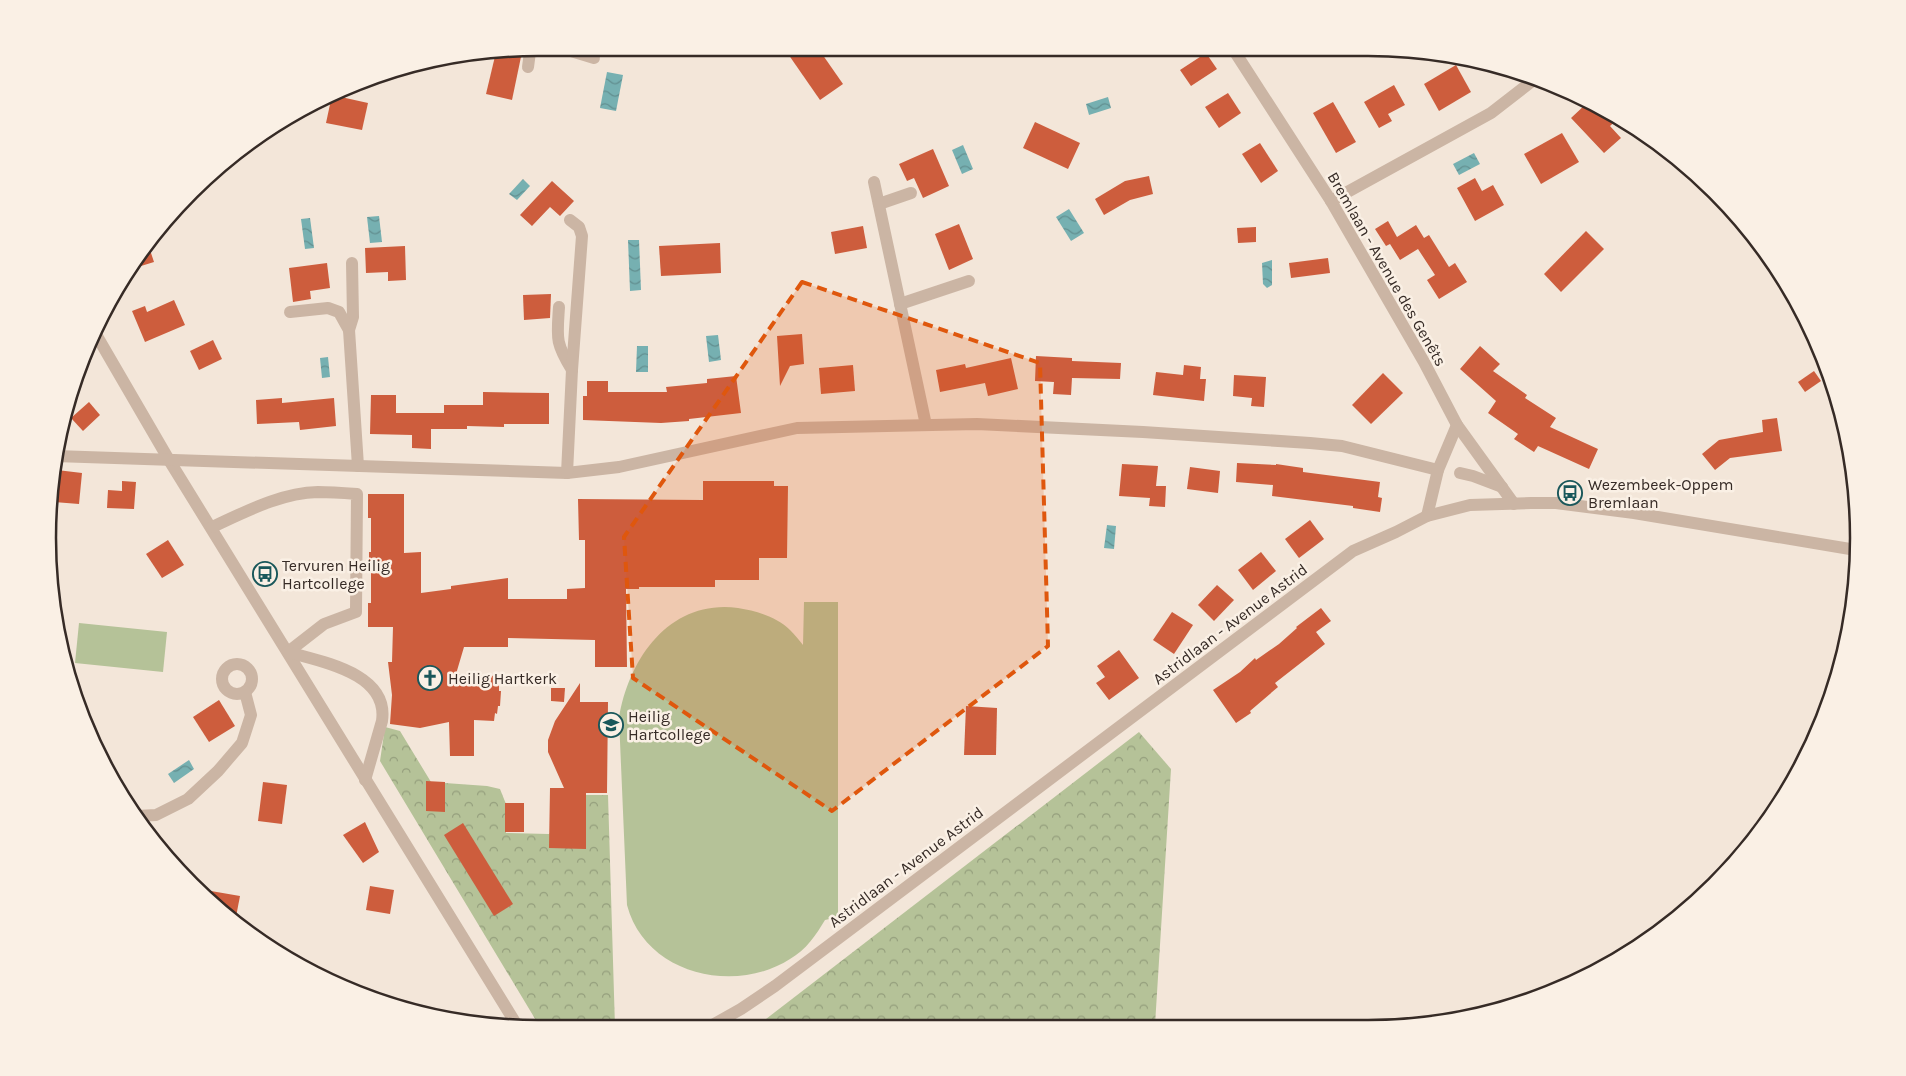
<svg xmlns="http://www.w3.org/2000/svg" width="1906" height="1076" viewBox="0 0 1906 1076" font-family="Karla,sans-serif">
<style>
.green{fill:#b5c298}
.forest{fill:url(#forest-crowns)}
.water{fill:url(#water-waves)}
.building{fill:#cd5d3d}
.lines{fill:none;stroke-linecap:round;stroke-linejoin:round}
.minor{stroke:#cbb5a4;stroke-width:12}
.marked{fill:#df570d;fill-opacity:0.2;stroke:#df570d;stroke-width:4;stroke-dasharray:10 6;stroke-linejoin:round}
.labels{text-anchor:middle;dominant-baseline:central;stroke-width:5;stroke-linejoin:round;paint-order:stroke}
.street-label{font-size:16px;fill:#362b26;stroke:#faf0e5}
.poi-label{font-size:16px;fill:#362b26;stroke:#faf0e5;text-anchor:start}
.rim{fill:none;stroke:#362b26;stroke-width:2.5}
</style>
<defs>
<pattern id="forest-crowns" width="20" height="18" patternUnits="userSpaceOnUse" patternTransform="scale(1.25)"><rect width="20" height="18" fill="#b5c298"/><path d="M2 6a3 3 0 1 1 6 0M12 15a3 3 0 1 1 6 0" fill="none" stroke="#949e7c"/></pattern>
<pattern id="water-waves" width="16" height="10" patternUnits="userSpaceOnUse" patternTransform="scale(1.25)"><rect width="16" height="10" fill="#76b0b1"/><path d="M0 5q4-4 8 0t8 0" fill="none" stroke="#628f90"/></pattern>
</defs>
<rect width="100%" height="100%" fill="#f3e6d9"/>
<!-- green -->
<g class="green">
<path d="M804,602H838V917L825,920C816,935 806,950 790,959C734,995 645,974 627,905L619,718C629,658 670,599 738,608C757,611 777,617 790,630C795,635 799,640 803,645Z"/>
<polygon points="79,623 167,632 163,672 75,663"/>
</g>
<!-- forest -->
<g class="forest">
<polygon points="385,727 400,731 431,782 487,786 500,789 506,804 506,833 549,834 584,795 608,795 615,1027 540,1027 380,761"/>
<polygon points="1139,732 1171,769 1155,1025 759,1027 766,1019"/>
</g>
<!-- water -->
<g class="water">
<polygon points="607,72 623,75 616,111 600,108"/>
<polygon points="1108,97 1111,108 1089,115 1086,104"/>
<polygon points="963,145 973,169 962,174 952,150"/>
<polygon points="1474,153 1480,164 1459,175 1453,164"/>
<polygon points="523,179 530,186 517,200 509,194"/>
<polygon points="1069,209 1084,233 1071,241 1056,217"/>
<polygon points="379,216 382,242 370,243 367,217"/>
<polygon points="310,218 314,248 305,249 301,219"/>
<polygon points="628,240 639,240 641,290 630,291"/>
<polygon points="1272,260 1272,285 1267,288 1263,284 1262,263"/>
<polygon points="718,335 721,360 709,362 706,336"/>
<polygon points="637,346 648,346 648,372 636,372"/>
<polygon points="328,357 330,377 322,378 320,358"/>
<polygon points="1107,525 1116,526 1114,549 1104,548"/>
<polygon points="189,760 194,769 174,783 168,774"/>
</g>
<!-- building -->
<g class="building">
<polygon points="786,51 820,51 843,84 820,100"/>
<polygon points="496,52 522,52 512,100 486,94"/>
<polygon points="1206,53 1217,69 1191,86 1180,70"/>
<polygon points="1456,65 1471,92 1439,111 1424,84"/>
<polygon points="1394,85 1405,105 1388,114 1392,121 1379,128 1364,102"/>
<polygon points="1228,93 1241,113 1219,128 1205,107"/>
<polygon points="332,95 368,103 362,130 326,123"/>
<polygon points="1333,102 1356,142 1336,153 1313,113"/>
<polygon points="1586,104 1592,110 1596,106 1619,118 1610,126 1621,138 1604,153 1571,118"/>
<polygon points="1035,122 1080,143 1068,169 1023,148"/>
<polygon points="1562,133 1579,162 1541,184 1524,154"/>
<polygon points="1260,143 1278,171 1261,183 1242,154"/>
<polygon points="933,149 949,186 923,198 914,178 907,181 899,164"/>
<polygon points="1149,176 1153,194 1130,200 1104,215 1095,199 1125,181"/>
<polygon points="1475,178 1482,191 1493,185 1504,205 1475,221 1457,188"/>
<polygon points="552,181 574,201 560,216 550,207 532,226 520,215"/>
<polygon points="1388,221 1397,237 1416,225 1424,238 1429,235 1449,267 1455,263 1467,282 1439,299 1427,280 1435,275 1418,249 1400,260 1390,244 1386,246 1375,229"/>
<polygon points="959,224 973,259 949,270 935,234"/>
<polygon points="863,226 867,248 835,254 831,232"/>
<polygon points="1256,227 1256,242 1238,243 1237,228"/>
<polygon points="1586,231 1604,249 1561,292 1544,274"/>
<polygon points="720,243 721,273 661,276 659,246"/>
<polygon points="148,244 154,262 128,270 130,265"/>
<polygon points="405,246 406,280 388,281 388,272 366,273 365,248"/>
<polygon points="1328,258 1330,273 1291,278 1289,263"/>
<polygon points="327,263 330,288 310,291 311,299 293,302 289,268"/>
<polygon points="551,294 550,318 524,320 523,295"/>
<polygon points="174,300 185,325 145,342 132,311 145,306 147,312"/>
<polygon points="802,334 804,364 790,366 780,386 777,336"/>
<polygon points="213,340 222,359 199,370 190,351"/>
<polygon points="1480,346 1500,364 1493,371 1527,395 1525,398 1556,418 1550,427 1598,449 1589,469 1538,446 1534,452 1514,439 1518,434 1488,413 1496,401 1460,369"/>
<polygon points="1036,356 1072,358 1072,361 1121,363 1120,379 1072,378 1071,395 1053,394 1054,382 1035,381"/>
<polygon points="1011,358 1018,389 988,396 985,383 940,392 936,370 965,364 966,368"/>
<polygon points="853,365 855,391 821,394 819,368"/>
<polygon points="1184,365 1201,367 1200,379 1206,379 1204,401 1153,395 1156,372 1183,375"/>
<polygon points="1814,371 1821,381 1805,392 1798,382"/>
<polygon points="1383,373 1403,393 1371,424 1352,405"/>
<polygon points="1234,375 1266,377 1264,407 1251,406 1252,398 1233,396"/>
<polygon points="736,376 741,413 689,419 689,421 661,423 583,420 583,396 587,396 587,381 608,381 608,392 667,392 666,387 707,383 707,379"/>
<polygon points="483,392 549,393 549,424 504,424 504,427 467,426 467,429 431,429 431,449 412,448 412,435 370,434 371,395 396,395 396,413 444,413 444,405 483,405"/>
<polygon points="282,398 282,403 334,398 336,426 300,430 299,422 257,424 256,400"/>
<polygon points="89,402 100,415 83,431 71,418"/>
<polygon points="1777,418 1782,451 1730,458 1715,470 1702,454 1719,440 1763,432 1762,420"/>
<polygon points="1237,463 1276,465 1276,464 1303,468 1303,472 1380,482 1378,497 1382,498 1380,512 1353,508 1353,506 1272,496 1273,485 1236,482"/>
<polygon points="1122,464 1158,466 1156,486 1166,486 1165,507 1149,506 1150,498 1119,496"/>
<polygon points="1190,467 1220,471 1218,493 1187,489"/>
<polygon points="57,470 82,473 79,504 54,502"/>
<polygon points="122,481 136,482 134,509 107,508 108,490 122,491"/>
<polygon points="703,481 774,481 774,486 788,486 787,558 759,558 759,580 715,580 715,587 639,587 639,589 626,589 627,667 595,667 595,640 508,638 508,647 464,647 456,674 497,676 496,683 499,683 499,691 501,691 500,706 498,706 497,714 495,713 494,721 474,720 474,756 450,756 449,722 420,728 390,724 392,695 388,662 392,662 393,627 368,627 368,603 371,603 371,569 369,570 369,552 371,552 371,518 368,518 368,494 404,494 404,553 421,552 421,593 451,589 451,586 508,578 508,599 567,599 567,589 585,588 585,540 579,540 578,499 703,500"/>
<polygon points="1310,520 1324,539 1299,558 1285,539"/>
<polygon points="168,540 184,565 162,578 146,554"/>
<polygon points="1261,552 1276,571 1253,590 1238,570"/>
<polygon points="1217,585 1234,600 1214,621 1198,605"/>
<polygon points="1321,608 1331,621 1316,632 1325,644 1275,683 1278,687 1250,711 1251,713 1236,723 1213,690 1240,672 1255,658 1256,660 1279,644 1297,628 1296,627"/>
<polygon points="1172,612 1193,625 1174,654 1153,640"/>
<polygon points="1119,650 1139,678 1109,700 1096,683 1105,677 1097,666"/>
<polygon points="580,683 580,702 608,702 607,793 586,793 586,849 549,848 550,788 564,788 548,752 548,740 555,721"/>
<polygon points="551,688 565,688 564,702 551,701"/>
<polygon points="219,700 235,726 209,742 193,717"/>
<polygon points="966,706 997,708 996,755 964,755"/>
<polygon points="426,781 445,782 445,812 426,811"/>
<polygon points="263,782 287,785 282,824 258,821"/>
<rect x="505" y="803" width="19" height="29"/>
<polygon points="365,822 379,852 363,863 343,835"/>
<polygon points="463,823 513,904 494,916 444,835"/>
<polygon points="370,886 394,890 390,914 366,910"/>
<polygon points="211,891 240,896 235,922 209,901"/>
</g>
<g class="lines">
<!-- minor -->
<g class="minor">
<polyline points="1233,49 1331,201 1424,362 1457,425 1514,504"/>
<polyline points="571,51 594,58"/>
<polyline points="528,67 530,52"/>
<polyline points="874,182 926,425"/>
<polyline points="1331,201 1491,113 1536,78"/>
<polyline points="879,204 911,193"/>
<polyline points="352,263 353,317 349,330 358,466"/>
<polyline points="900,304 969,281"/>
<path d="M559,307C557,338 555,342 572,370"/>
<polyline points="290,312 328,308 339,312 349,330"/>
<polyline points="94,331 169,460 518,1027"/>
<polyline points="55,456 567,473 619,467 797,428 977,424 1143,432 1310,443 1342,446 1438,470"/>
<polyline points="567,473 572,370 582,236 579,227 570,220"/>
<polyline points="1460,473 1473,476 1502,487"/>
<polyline points="1427,516 1438,470 1457,425"/>
<path d="M212,527C245,512 280,493 318,492C331,492 344,493 357,494L356,612L324,624L288,652"/>
<path d="M288,652C322,662 389,673 382,721L365,780"/>
<circle cx="237" cy="679" r="15"/>
<polyline points="137,816 156,815 188,799 218,771 242,743 251,715 245,692"/>
<polyline points="709,1027 741,1009 775,986 1353,551 1396,532 1427,516 1470,505 1531,503 1556,503 1634,513 1856,550"/>
</g>
</g>
<!-- marked area -->
<path class="marked" d="M802,282L1040,363L1048,646L832,811L633,678L624,537Z"/>
<!-- icons -->
<defs>
<symbol id="bus-ring" viewBox="-11 -11 22 22"><circle r="9.5" fill="#faf0e5" stroke="#19575a" stroke-width="1.5"/><path d="M-5-6H5V4H4V6H2V4H-2V6H-4V4H-5ZM-3.5-4V0h7V-4ZM-3.5 1.2v1.5H-2V1.2ZM2 1.2v1.5H3.5V1.2Z" fill="#19575a"/></symbol>
<symbol id="church-ring" viewBox="-11 -11 22 22"><circle r="9.5" fill="#faf0e5" stroke="#19575a" stroke-width="1.5"/><path d="M-1.2-6h2.4v3.5h3.3v2.4h-3.3V6h-2.4V-.1h-3.3v-2.4h3.3Z" fill="#19575a"/></symbol>
<symbol id="school-ring" viewBox="-11 -11 22 22"><circle r="9.5" fill="#faf0e5" stroke="#19575a" stroke-width="1.5"/><path d="M0-5L7-2L0 1L-7-2ZM-4 1L0 2.5L4 1V4Q0 6-4 4Z" fill="#19575a"/></symbol>
</defs>
<g fill-rule="evenodd">
<use href="#bus-ring" x="1556" y="479" width="28" height="28"/>
<use href="#bus-ring" x="251" y="560" width="28" height="28"/>
<use href="#church-ring" x="416" y="664" width="28" height="28"/>
<use href="#school-ring" x="597" y="711" width="28" height="28"/>
</g>
<g class="labels">
<!-- street labels -->
<g class="street-label">
<text transform="translate(1387 269) rotate(60)">Bremlaan - Avenue des Genêts</text>
<text transform="translate(1230 624) rotate(-37)">Astridlaan - Avenue Astrid</text>
<text transform="translate(906 867) rotate(-37)">Astridlaan - Avenue Astrid</text>
</g>
<!-- poi labels -->
<g class="poi-label">
<text x="1588" y="484">Wezembeek-Oppem<tspan x="1588" dy="18">Bremlaan</tspan></text>
<text x="282" y="565">Tervuren Heilig<tspan x="282" dy="18">Hartcollege</tspan></text>
<text x="448" y="678">Heilig Hartkerk</text>
<text x="628" y="716">Heilig<tspan x="628" dy="18">Hartcollege</tspan></text>
</g>
</g>
<!-- crop -->
<path d="M0 0H1906V1076H0ZM538 56H1368A482 482 0 0 1 1850 538V538A482 482 0 0 1 1368 1020H538A482 482 0 0 1 56 538V538A482 482 0 0 1 538 56Z" fill="#faf0e5" fill-rule="evenodd"/>
<path class="rim" d="M538 56H1368A482 482 0 0 1 1850 538V538A482 482 0 0 1 1368 1020H538A482 482 0 0 1 56 538V538A482 482 0 0 1 538 56Z"/>
</svg>
